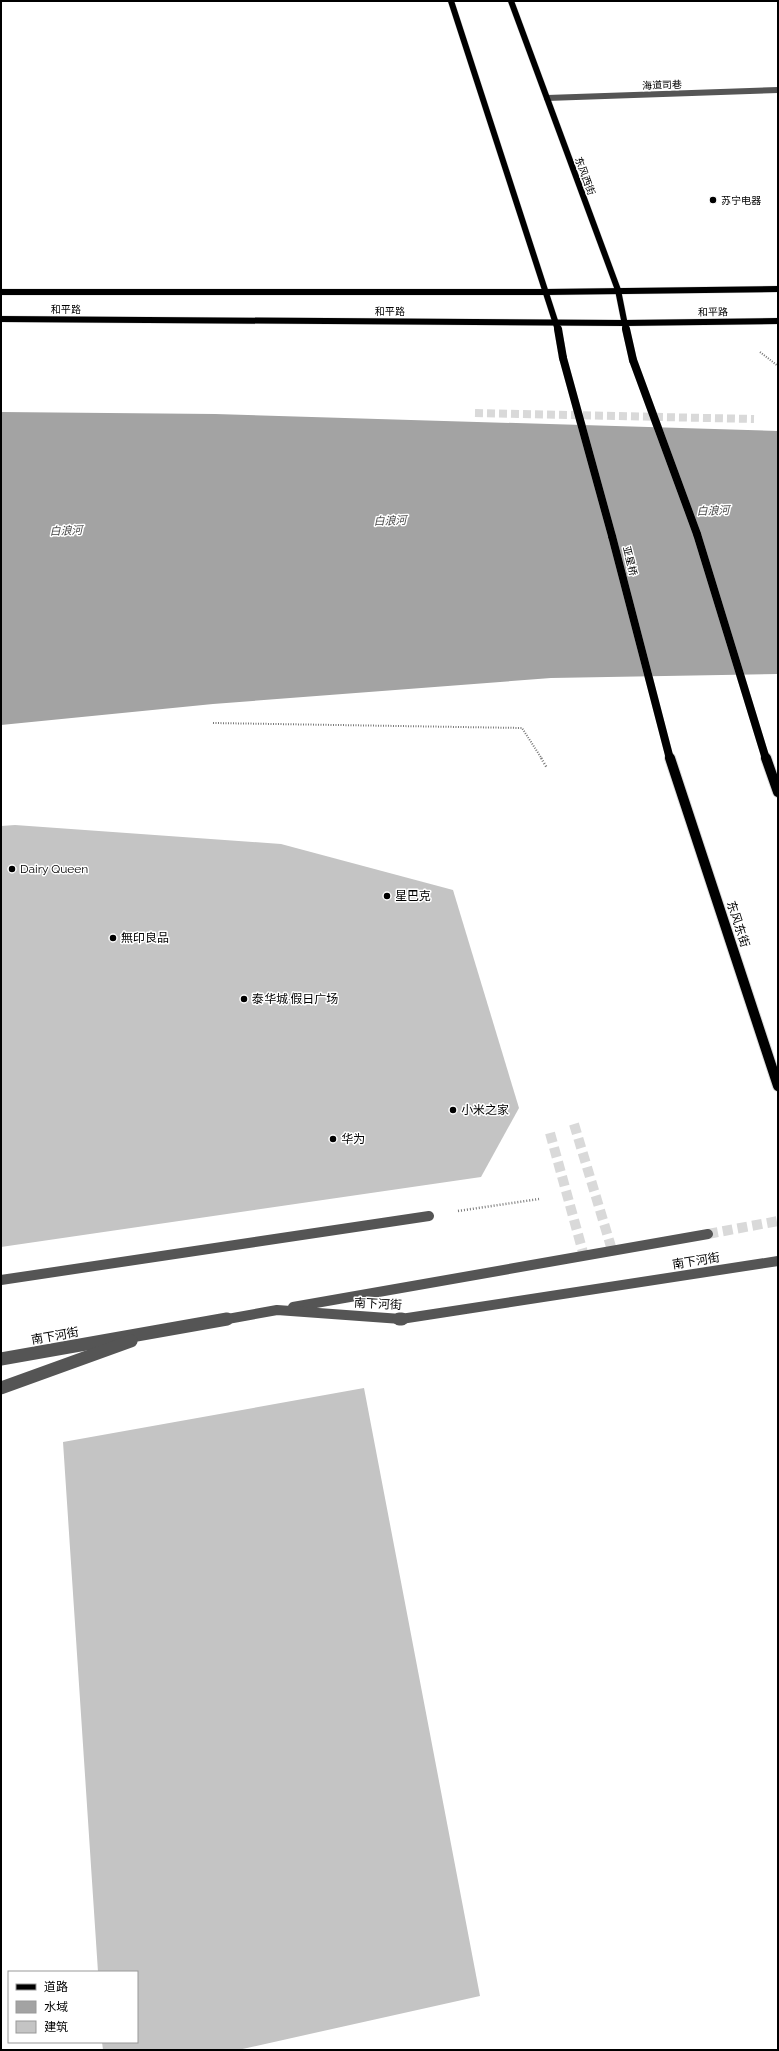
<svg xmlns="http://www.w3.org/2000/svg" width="779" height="2051" viewBox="0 0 779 2051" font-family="Raleway,'Noto Sans SC',sans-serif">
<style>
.water{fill:#a3a3a3}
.building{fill:#c4c4c4}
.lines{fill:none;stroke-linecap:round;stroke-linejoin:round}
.minor-tunnel-far1{stroke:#d9d9d9;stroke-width:8;stroke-dasharray:8 4;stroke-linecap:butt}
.minor-tunnel{stroke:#d9d9d9;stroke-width:10;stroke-dasharray:10 5;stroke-linecap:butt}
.major-far2-casing{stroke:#dbdbdb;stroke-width:7}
.major-far1-casing{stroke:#dbdbdb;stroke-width:8}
.major-casing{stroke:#dbdbdb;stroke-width:12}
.path-far1{stroke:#777;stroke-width:2;stroke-dasharray:1 1.5;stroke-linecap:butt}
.path{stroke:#777;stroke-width:2.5;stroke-dasharray:1 2;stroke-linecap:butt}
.minor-far2{stroke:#555;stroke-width:6}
.minor-far1{stroke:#555;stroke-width:10}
.minor{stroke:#555;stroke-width:13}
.major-far2{stroke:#000;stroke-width:6}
.major-far1{stroke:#000;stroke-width:8}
.major{stroke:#000;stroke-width:10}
.major-bridge-casing{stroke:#dbdbdb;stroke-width:8;stroke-linecap:butt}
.major-bridge{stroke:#000;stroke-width:8}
.poi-dot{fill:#000;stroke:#fff;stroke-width:1.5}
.labels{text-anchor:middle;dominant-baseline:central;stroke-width:3;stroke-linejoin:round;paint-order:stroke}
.far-street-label{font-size:10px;fill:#000;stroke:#fff}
.far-poi-label{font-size:10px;fill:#000;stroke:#fff;text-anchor:start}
.far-water-label{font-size:11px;font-style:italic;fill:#444;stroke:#fff}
.poi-label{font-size:12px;fill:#000;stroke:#fff;text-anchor:start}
.street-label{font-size:12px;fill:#000;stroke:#fff}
</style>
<rect width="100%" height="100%" fill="#fff"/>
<!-- water -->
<polygon class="water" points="1,412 215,414 778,431 778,674 551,678 213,704 1,725"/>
<!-- building -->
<g class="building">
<polygon points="15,825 281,844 453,890 519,1108 481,1177 1,1247 1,826"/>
<polygon points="364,1388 480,1996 238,2050 103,2050 102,2042 137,2042 137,1972 98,1972 63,1442"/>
</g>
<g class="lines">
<!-- minor-tunnel-far1 -->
<polyline class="minor-tunnel-far1" points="475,413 754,419"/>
<!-- minor-tunnel -->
<g class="minor-tunnel">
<polyline points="574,1124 612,1250"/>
<polyline points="550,1133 584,1256"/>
<polyline points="708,1234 778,1221"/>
</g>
<defs>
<g id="major-far2">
<polyline points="451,1 558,330"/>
<polyline points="511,1 618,290 626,330"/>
<polyline points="1,292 546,292 778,289"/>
<polyline points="1,319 624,323 778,321"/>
</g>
<g id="major-far1">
<polyline points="558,329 563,358"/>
<polyline points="626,329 633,360"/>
<polyline points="697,534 766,759"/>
<polyline points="612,536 670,759"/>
</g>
<g id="major">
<polyline points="670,758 778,1086"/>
<polyline points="766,758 778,792"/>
</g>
</defs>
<!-- major-far2 casing -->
<use href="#major-far2" class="major-far2-casing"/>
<!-- major-far1 casing -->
<use href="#major-far1" class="major-far1-casing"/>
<!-- major casing -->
<use href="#major" class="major-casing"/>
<!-- path-far1 -->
<g class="path-far1">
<polyline points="760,352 778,366"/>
<polyline points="213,723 522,728 542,759"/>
</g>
<!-- path -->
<g class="path">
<polyline points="541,758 547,768"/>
<polyline points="458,1211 539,1199"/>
</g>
<!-- minor-far2 -->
<polyline class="minor-far2" points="547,98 778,90"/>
<!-- minor-far1 -->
<g class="minor-far1">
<polyline points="1,1280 429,1216"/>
<polyline points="293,1307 708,1234"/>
<polyline points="222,1320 277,1310 401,1319 778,1261"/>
</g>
<!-- minor -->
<g class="minor">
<polyline points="399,1319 402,1319"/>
<polyline points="1,1359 227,1319"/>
<polyline points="1,1388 131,1341"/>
</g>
<!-- major-far2 -->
<use href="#major-far2" class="major-far2"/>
<!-- major-far1 -->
<use href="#major-far1" class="major-far1"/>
<!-- major -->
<use href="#major" class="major"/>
<defs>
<g id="major-bridge">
<polyline points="563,358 612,536"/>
<polyline points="633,360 697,534"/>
</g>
</defs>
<!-- major-bridge casing -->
<use href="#major-bridge" class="major-bridge-casing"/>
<!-- major-bridge -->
<use href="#major-bridge" class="major-bridge"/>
</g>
<!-- markers -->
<g class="poi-dot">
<circle cx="713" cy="200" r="4"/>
<circle cx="12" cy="869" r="4"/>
<circle cx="387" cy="896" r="4"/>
<circle cx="113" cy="938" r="4"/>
<circle cx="244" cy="999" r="4"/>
<circle cx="453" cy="1110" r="4"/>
<circle cx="333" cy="1139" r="4"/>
</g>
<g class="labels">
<!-- far-street labels -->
<g class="far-street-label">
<text transform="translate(662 85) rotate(-2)">海道司巷</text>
<text transform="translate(585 176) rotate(70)">东风西街</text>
<text x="66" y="309">和平路</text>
<text x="390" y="311">和平路</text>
<text transform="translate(713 312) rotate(-1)">和平路</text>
<text transform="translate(630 561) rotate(76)">亚星桥</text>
</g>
<!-- far-poi labels -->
<g class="far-poi-label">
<text x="721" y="200">苏宁电器</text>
</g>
<!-- far-water labels -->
<g class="far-water-label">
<text transform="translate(713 511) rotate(-2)">白浪河</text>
<text transform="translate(390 521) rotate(-2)">白浪河</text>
<text transform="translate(66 531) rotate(-2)">白浪河</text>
</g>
<!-- poi labels -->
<g class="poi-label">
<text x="20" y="869">Dairy Queen</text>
<text x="395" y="896">星巴克</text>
<text x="121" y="938">無印良品</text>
<text x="252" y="999">泰华城·假日广场</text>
<text x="461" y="1110">小米之家</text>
<text x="341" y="1139">华为</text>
</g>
<!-- street labels -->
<g class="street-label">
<text transform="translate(738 924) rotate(72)">东风东街</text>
<text transform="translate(696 1261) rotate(-9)">南下河街</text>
<text transform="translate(378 1304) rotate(3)">南下河街</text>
<text transform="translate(55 1336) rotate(-10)">南下河街</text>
</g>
</g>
<!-- border -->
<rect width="779" height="2051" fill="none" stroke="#000000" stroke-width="4"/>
<!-- legend -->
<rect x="8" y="1971" width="130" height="72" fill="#ffffff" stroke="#999999"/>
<rect x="16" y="1984" width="20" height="6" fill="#000000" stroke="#999999"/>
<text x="44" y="1991" font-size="12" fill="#000000">道路</text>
<rect x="16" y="2001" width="20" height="12" fill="#a3a3a3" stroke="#999999"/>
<text x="44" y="2011" font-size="12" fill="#000000">水域</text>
<rect x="16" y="2021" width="20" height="12" fill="#c4c4c4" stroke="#999999"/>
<text x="44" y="2031" font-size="12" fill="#000000">建筑</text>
</svg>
